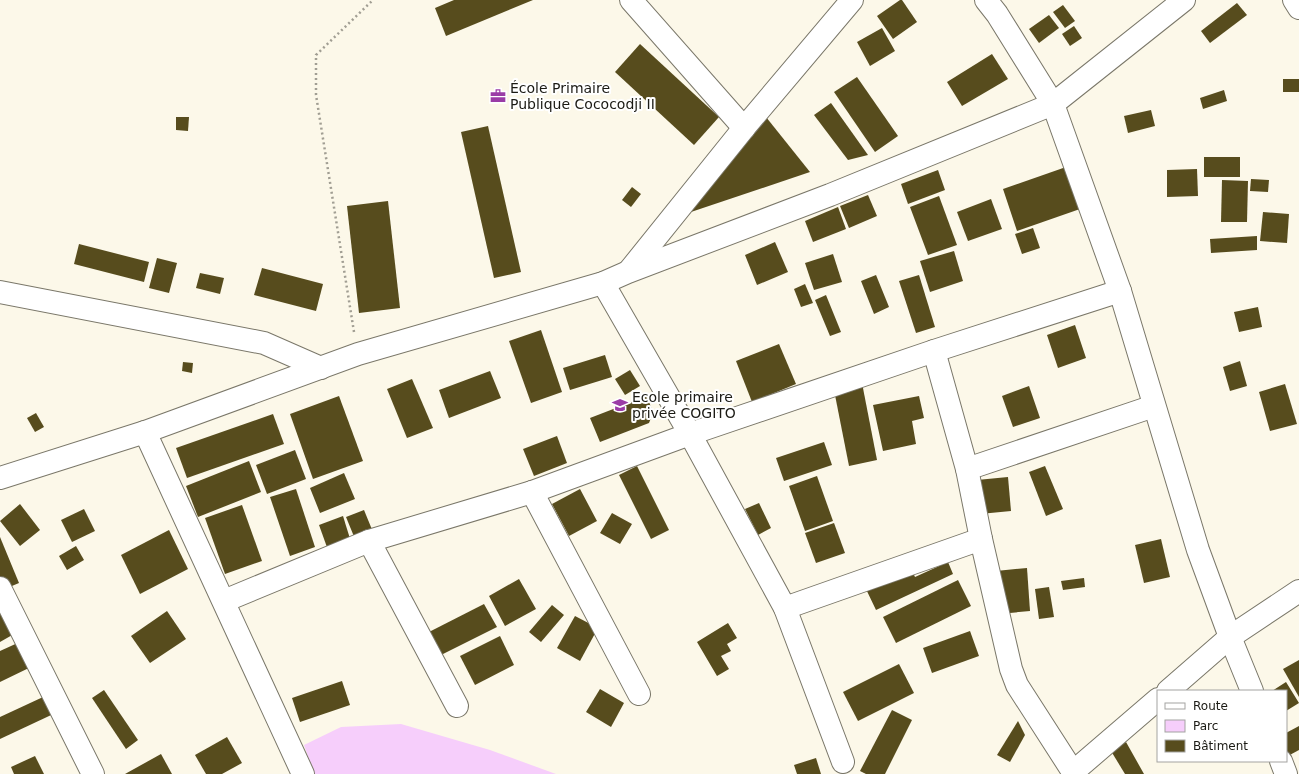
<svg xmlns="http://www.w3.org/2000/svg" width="1299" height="774" viewBox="0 0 1299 774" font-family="'DejaVu Sans',sans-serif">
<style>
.green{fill:#f6cefb}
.building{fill:#574c1d}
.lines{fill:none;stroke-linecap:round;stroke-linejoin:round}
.minor-casing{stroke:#7a7769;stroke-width:24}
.path{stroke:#a19e93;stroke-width:2.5;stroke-dasharray:2 3;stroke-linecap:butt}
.minor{stroke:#fff;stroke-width:22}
.labels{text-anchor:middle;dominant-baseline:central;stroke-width:4;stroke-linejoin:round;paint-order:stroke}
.poi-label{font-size:14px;fill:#1b1a14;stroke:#fff;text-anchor:start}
</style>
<rect width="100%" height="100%" fill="#fcf8e9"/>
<!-- green -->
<polygon class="green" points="401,724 490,750 556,774 314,774 304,745 341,727"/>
<!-- building -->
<g class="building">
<polygon points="454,0 533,0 446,36 435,8"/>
<polygon points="900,0 902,0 917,22 893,39 877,16"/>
<polygon points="1237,3 1247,15 1210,43 1201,31"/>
<polygon points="1063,5 1075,21 1065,28 1053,12"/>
<polygon points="1049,15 1059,28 1039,43 1029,29"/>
<polygon points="1074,26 1082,38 1070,46 1062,34"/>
<polygon points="882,28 895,51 870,66 857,42"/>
<polygon points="640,44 719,117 694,145 615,72"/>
<polygon points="992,54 1008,79 962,106 947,82"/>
<polygon points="857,77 898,136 875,152 834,92"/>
<rect x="1283" y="79" width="16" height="13"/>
<polygon points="1224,90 1227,101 1203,109 1200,98"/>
<polygon points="831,103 868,155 848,160 814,115"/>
<polygon points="1151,110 1155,126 1128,133 1124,116"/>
<polygon points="762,112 810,172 688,213"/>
<polygon points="176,117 189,117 188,131 176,130"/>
<polygon points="488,126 521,272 494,278 461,132"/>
<rect x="1204" y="157" width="36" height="20"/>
<polygon points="1066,167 1080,209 1017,231 1003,189"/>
<polygon points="1197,169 1198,196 1167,197 1167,170"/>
<polygon points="938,170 945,190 908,204 901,184"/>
<polygon points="1251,179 1269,180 1268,192 1250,191"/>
<polygon points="1222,180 1248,181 1247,222 1221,222"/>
<polygon points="632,187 641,194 631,207 622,200"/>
<polygon points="868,195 877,216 849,228 840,206"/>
<polygon points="939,196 957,245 928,255 910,207"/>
<polygon points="991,199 1002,229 968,241 957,212"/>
<polygon points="388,201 400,308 359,313 347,206"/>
<polygon points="838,207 846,229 813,242 805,221"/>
<polygon points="1263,212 1289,214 1287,243 1260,241"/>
<polygon points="1033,228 1040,248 1022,254 1015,234"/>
<polygon points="1257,236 1257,250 1211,253 1210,239"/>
<polygon points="775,242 788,272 757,285 745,255"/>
<polygon points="79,244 149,262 144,282 74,264"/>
<polygon points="954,251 963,281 930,292 920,261"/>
<polygon points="833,254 842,282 814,290 805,263"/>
<polygon points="157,258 177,263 169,293 149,288"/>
<polygon points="262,268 323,284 316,311 254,295"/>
<polygon points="200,273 224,278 220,294 196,288"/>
<polygon points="876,275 889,307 874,314 861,281"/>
<polygon points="919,275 935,327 916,333 899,281"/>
<polygon points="805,284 813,303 801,307 794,289"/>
<polygon points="826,295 841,332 830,336 815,300"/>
<polygon points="1258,307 1262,327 1239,332 1234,312"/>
<polygon points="1075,325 1086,358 1058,368 1047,335"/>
<polygon points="541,330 562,392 531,403 509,341"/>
<polygon points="779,344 796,384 752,402 736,361"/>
<polygon points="605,355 612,377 570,390 563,368"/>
<polygon points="1240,361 1247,386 1230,391 1223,367"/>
<polygon points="183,362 193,363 192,373 182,371"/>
<polygon points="630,370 640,386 625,395 615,379"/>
<polygon points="490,371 501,398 449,418 439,390"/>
<polygon points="412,379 433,428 407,438 387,389"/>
<polygon points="862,383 877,460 849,466 834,390"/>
<polygon points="1285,384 1297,424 1270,431 1259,392"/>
<polygon points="1029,386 1040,418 1013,427 1002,396"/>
<polygon points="339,396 363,461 313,479 290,414"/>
<polygon points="647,396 653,413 649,423 600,442 590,418"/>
<polygon points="919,396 924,418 912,421 916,444 883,451 873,405"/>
<polygon points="36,413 44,427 35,432 27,418"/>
<polygon points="273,414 284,444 187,478 176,448"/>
<polygon points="557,436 567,463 534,476 523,449"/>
<polygon points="824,442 832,465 784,481 776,458"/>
<polygon points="295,450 306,479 267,494 256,465"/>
<polygon points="249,461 261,492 198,517 186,486"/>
<polygon points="637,466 669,530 651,539 619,475"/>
<polygon points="1045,466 1063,509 1046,516 1029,472"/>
<polygon points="344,473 355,499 320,513 310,488"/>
<polygon points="817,476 833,521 805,531 789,486"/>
<polygon points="1008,477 1011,511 980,514 977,480"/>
<polygon points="296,489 315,547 290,556 270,497"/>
<polygon points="580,489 597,521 569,536 552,504"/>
<polygon points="759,503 771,528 758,535 745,509"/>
<polygon points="20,504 40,530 20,546 0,521"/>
<polygon points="242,505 262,561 225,574 205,518"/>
<polygon points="84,509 95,531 72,542 61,520"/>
<polygon points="364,510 373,532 355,539 346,517"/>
<polygon points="612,513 632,524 620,544 600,533"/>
<polygon points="343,516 351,542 328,550 319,525"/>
<polygon points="834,523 845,553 816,563 805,533"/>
<polygon points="169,530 188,569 140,594 121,555"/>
<polygon points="0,537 19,583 0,591"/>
<polygon points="1161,539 1170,577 1144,583 1135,545"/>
<polygon points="76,546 84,560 67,570 59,556"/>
<polygon points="948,562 953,574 876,610 865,587 910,566 915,577"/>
<polygon points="1027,568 1030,611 999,614 996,571"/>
<polygon points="1084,578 1085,587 1063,590 1061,581"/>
<polygon points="519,579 536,609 505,626 489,596"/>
<polygon points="958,580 971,606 896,643 883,617"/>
<polygon points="1049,587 1054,617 1039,619 1035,589"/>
<polygon points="484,604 497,627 441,655 429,632"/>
<polygon points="552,605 564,615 541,642 529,632"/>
<polygon points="0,608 14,634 0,642"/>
<polygon points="167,611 186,639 150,663 131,636"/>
<polygon points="575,616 598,628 580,661 557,648"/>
<polygon points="728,623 737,638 727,644 731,651 721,656 729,669 717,676 697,642"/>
<polygon points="970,631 979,656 932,673 923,648"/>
<polygon points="500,636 514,665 475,685 460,656"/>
<polygon points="22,641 33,666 0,682 0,651"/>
<polygon points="1299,660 1299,697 1283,669"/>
<polygon points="899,664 914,693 858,721 843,692"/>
<polygon points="342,681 350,705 300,722 292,698"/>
<polygon points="1286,682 1299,703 1286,711 1286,691 1272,691"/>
<polygon points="600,689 624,703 611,727 586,712"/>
<polygon points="104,690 138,740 126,749 92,698"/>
<polygon points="56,691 64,709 0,739 0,717"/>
<polygon points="892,710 912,720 885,774 866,774 860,771"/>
<polygon points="1018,721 1025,735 1010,762 997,755"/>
<polygon points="1299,726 1299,750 1286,757 1286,733"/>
<polygon points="227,737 242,763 222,774 206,774 195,755"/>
<polygon points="1126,742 1144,774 1125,774 1111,751"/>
<polygon points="161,754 172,774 125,774"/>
<polygon points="35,756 44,774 14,774 11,767"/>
<polygon points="816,758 821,774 797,774 794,765"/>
</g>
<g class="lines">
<defs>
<g id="minor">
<polyline points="631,0 744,128"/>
<polyline points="986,0 997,14 1053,104 1120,291 1198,550 1230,637 1252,691"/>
<polyline points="1294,0 1299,8"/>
<polyline points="629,271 744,128 852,0"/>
<polyline points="603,283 690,434 785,608 843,762"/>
<polyline points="0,292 264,343 321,368"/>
<polyline points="934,351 967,469 981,539 1011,669 1017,685 1073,772 1158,699"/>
<polyline points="145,432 303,774"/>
<polyline points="967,469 1154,406"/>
<polyline points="0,478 145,432 358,354 603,283 628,272 830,195 1053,104 1184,0"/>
<polyline points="532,492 639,694"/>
<polyline points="369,541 457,706"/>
<polyline points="0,588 93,774"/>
<polyline points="224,601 369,541 532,492 690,434 934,351 1120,291"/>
<polyline points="785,608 981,539"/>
<polyline points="1168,691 1230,637 1299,591"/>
<polyline points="1281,761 1286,774"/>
</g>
</defs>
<!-- minor casing -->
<use href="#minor" class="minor-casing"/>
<!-- path -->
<polyline class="path" points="354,332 316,95 316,55 373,0"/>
<!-- minor -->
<use href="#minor" class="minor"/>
</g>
<!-- icons -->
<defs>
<symbol id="office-bare" viewBox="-9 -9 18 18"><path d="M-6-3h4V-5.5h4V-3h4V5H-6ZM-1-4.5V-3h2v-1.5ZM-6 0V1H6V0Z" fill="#9a3ca6" stroke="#fff" stroke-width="2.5" paint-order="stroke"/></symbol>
<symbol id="school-bare" viewBox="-9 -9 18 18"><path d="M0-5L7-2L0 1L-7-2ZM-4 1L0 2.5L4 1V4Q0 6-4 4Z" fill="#9a3ca6" stroke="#fff" stroke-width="2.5" paint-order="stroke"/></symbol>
</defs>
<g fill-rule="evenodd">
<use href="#office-bare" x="487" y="85" width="22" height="22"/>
<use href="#school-bare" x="609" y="394" width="22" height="22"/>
</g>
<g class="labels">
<!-- poi labels -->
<g class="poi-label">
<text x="510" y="88">École Primaire<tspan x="510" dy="16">Publique Cococodji II</tspan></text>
<text x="632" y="397">Ecole primaire<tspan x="632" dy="16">privée COGITO</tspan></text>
</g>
</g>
<!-- legend -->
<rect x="1157" y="690" width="130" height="72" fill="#ffffff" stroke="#a4a3a1"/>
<rect x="1165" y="703" width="20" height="6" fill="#ffffff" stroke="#a4a3a1"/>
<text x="1193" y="710" font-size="12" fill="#1b1a14">Route</text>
<rect x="1165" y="720" width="20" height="12" fill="#f6cefb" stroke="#a4a3a1"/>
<text x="1193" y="730" font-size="12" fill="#1b1a14">Parc</text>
<rect x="1165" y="740" width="20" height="12" fill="#574c1d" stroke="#a4a3a1"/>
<text x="1193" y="750" font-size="12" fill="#1b1a14">Bâtiment</text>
</svg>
